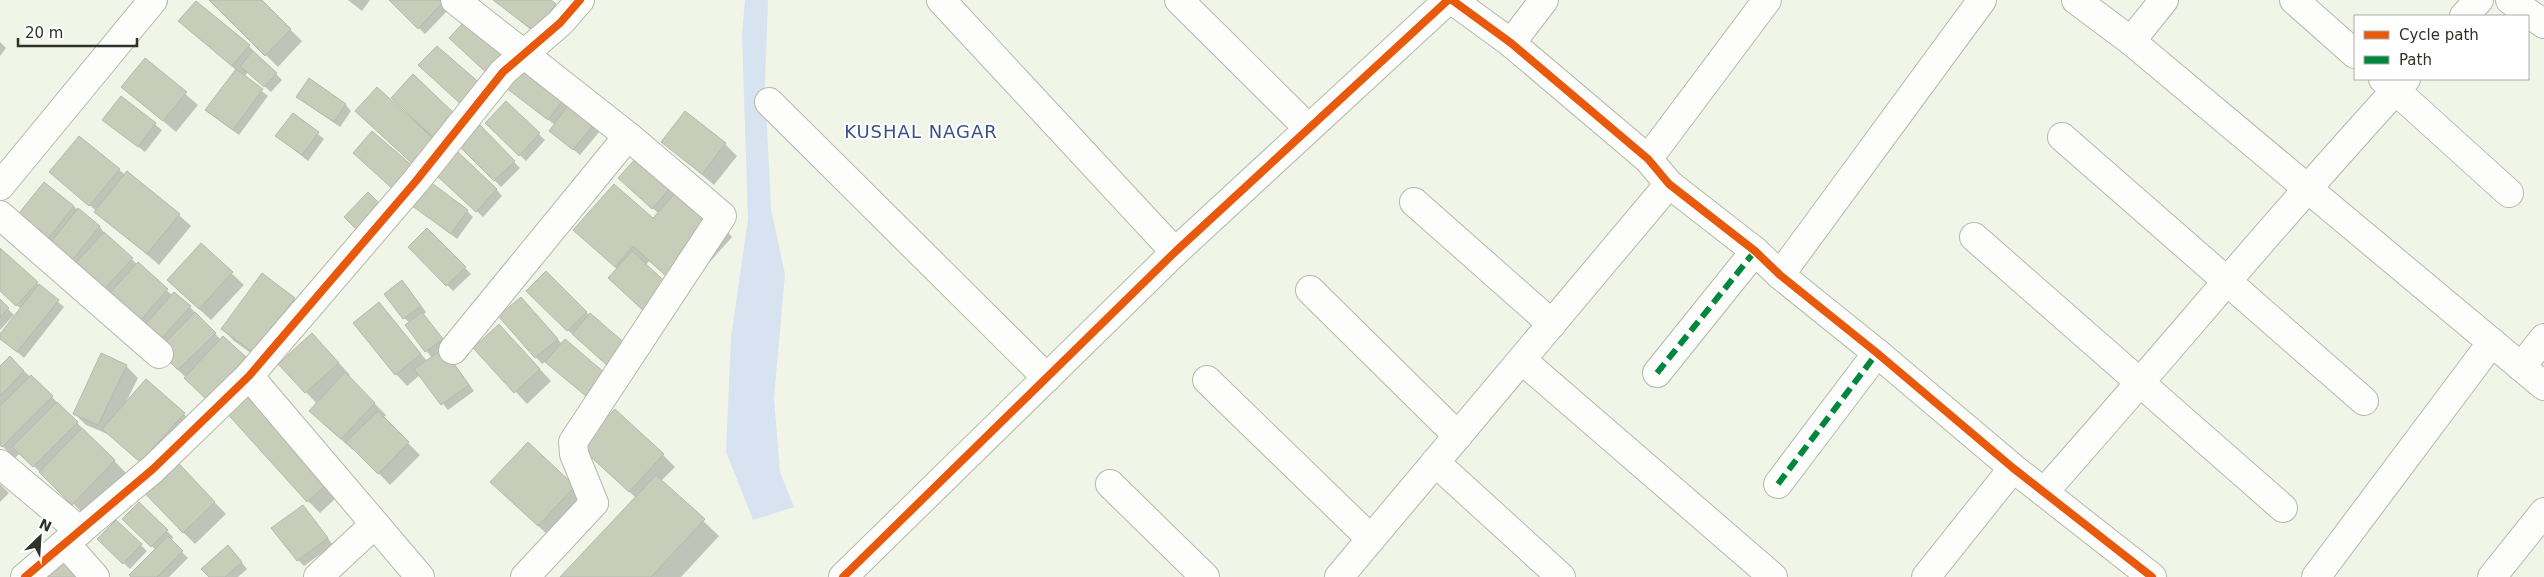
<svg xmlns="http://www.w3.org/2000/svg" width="2544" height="577" viewBox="0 0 2544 577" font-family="'DejaVu Sans',sans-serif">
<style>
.water{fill:#d8e3f2}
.shadow{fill:#0003}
.building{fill:#c7cdb9;stroke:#b6baae}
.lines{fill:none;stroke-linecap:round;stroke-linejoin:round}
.minor-casing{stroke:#b4b8ad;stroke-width:30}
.minor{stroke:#fdfefb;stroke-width:28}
.quiet{stroke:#00873e;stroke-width:6;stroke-dasharray:12 6;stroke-linecap:butt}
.cycleway-casing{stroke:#fff;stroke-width:11}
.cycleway{stroke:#e8590c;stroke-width:8}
.labels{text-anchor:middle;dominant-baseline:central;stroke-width:4;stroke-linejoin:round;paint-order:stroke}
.neighbourhood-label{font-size:18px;letter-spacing:1px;fill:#39518b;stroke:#fff}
</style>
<rect width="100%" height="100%" fill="#f0f5e7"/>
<!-- water -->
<polygon class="water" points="745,0 768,0 765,85 771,209 785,274 774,398 780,472 794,507 753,520 726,452 731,338 748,219 742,35"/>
<!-- shadow -->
<g class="shadow">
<polygon points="210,0 260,0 302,41 278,67"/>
<polygon points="348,0 370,0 362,11"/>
<polygon points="390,0 446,0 452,6 425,34"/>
<polygon points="494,0 549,0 567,17 547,43"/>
<polygon points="180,21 249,46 282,80 271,92 248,72 244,77 268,96 239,135 213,116 236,70"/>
<polygon points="0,42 6,48 0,56"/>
<polygon points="146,60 198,105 176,132 123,87"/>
<polygon points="522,68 600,131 580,155 550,131 555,125 507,87"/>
<polygon points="413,76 446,153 392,98"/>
<polygon points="297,97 345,104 351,111 340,127"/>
<polygon points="121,98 162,130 145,152 104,120"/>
<polygon points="506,103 545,140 526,161 487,123"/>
<polygon points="293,114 324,139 308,161 277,136"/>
<polygon points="480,127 520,168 501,187 461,146"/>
<polygon points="662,141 725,144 737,156 714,185"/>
<polygon points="638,158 717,221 732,237 684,291 649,261 646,265 684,301 660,326 617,269 591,245 653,220 659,214 626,184"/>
<polygon points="119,170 179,215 191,226 159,265 51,172"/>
<polygon points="444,181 496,189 502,196 483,217"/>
<polygon points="413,205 467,211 473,217 457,239"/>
<polygon points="73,206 100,227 105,234 137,264 173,296 174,294 190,307 221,340 223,338 257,370 220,410 24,223"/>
<polygon points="427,229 471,274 453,291 410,247"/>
<polygon points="201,244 244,285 211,320 180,292"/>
<polygon points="0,250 64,307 24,358 0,337 21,309 0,290"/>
<polygon points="546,273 590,316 574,336 528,291"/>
<polygon points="408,288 426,312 423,315 448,345 449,356 474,391 448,410 420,375 407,386 396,374 379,304 427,361 432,358 407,326 410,323 404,318"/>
<polygon points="294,299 306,311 266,364 234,341 222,329"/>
<polygon points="0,301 14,315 0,330"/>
<polygon points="527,305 562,344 611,380 623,392 605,413 546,361 542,364 500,317"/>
<polygon points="312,334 350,375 348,377 386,415 383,418 420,455 390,485 355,449 353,450 322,423 317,404 280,364"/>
<polygon points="510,337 551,381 527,404 475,348"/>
<polygon points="10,358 52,397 126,473 85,515 20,453 15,458 0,444 0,368"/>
<polygon points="126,366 138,378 126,402 184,414 195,426 169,455 226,514 195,544 183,532 151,472 110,435 86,425 74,413"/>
<polygon points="243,394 337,497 320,513 308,501"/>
<polygon points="528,444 586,498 550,537 504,494"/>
<polygon points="663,455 675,467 661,481 719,536 681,577 562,577 636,498 593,458"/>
<polygon points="0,484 9,493 0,502"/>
<polygon points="139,504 173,537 171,541 188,558 169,577 133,577 156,550 124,519"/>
<polygon points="309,513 333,545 304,566 298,560"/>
<polygon points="116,521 147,551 130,569 99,539"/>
<polygon points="234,553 247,569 238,577 211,577"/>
</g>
<!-- building -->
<g class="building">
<polygon points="209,0 262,0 291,29 265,56"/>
<polygon points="389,0 445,0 418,29"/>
<polygon points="493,0 551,0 556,4 535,32"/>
<polygon points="196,1 250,45 232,66 178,21"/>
<polygon points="465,21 508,60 492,78 449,38"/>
<polygon points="437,46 483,86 464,107 418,65"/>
<polygon points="253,51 277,73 264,87 240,66"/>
<polygon points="145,58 187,92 163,121 121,87"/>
<polygon points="521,67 564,99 548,120 505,87"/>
<polygon points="236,69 263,89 233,130 205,110"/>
<polygon points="413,74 458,117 436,140 391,98"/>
<polygon points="309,78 346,104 334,122 296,97"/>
<polygon points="377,87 439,144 416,167 355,111"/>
<polygon points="121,96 156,123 138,147 102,120"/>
<polygon points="506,101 540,133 519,156 485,123"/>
<polygon points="569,104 594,124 573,150 549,131"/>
<polygon points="685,111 726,143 702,174 661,142"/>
<polygon points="293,113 319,132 302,155 275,136"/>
<polygon points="480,125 515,161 494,181 459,146"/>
<polygon points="372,131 415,168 395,191 353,153"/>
<polygon points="79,136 120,169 89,206 49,172"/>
<polygon points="458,152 497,189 476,212 436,175"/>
<polygon points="638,156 672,186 652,209 618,178"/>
<polygon points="127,171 180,214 147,254 94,212"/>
<polygon points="429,181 468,210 451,234 411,205"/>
<polygon points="44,182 74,206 47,240 16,217"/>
<polygon points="614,184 653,218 680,188 718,220 667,277 633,246 615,267 573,230"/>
<polygon points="368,192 384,208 360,233 344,217"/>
<polygon points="78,208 100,226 70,263 48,246"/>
<polygon points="427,228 466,267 446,286 408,247"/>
<polygon points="104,232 133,258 100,294 71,268"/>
<polygon points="201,243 233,272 199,309 167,280"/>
<polygon points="0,248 38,282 16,306 0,291"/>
<polygon points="632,251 673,289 648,315 608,278"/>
<polygon points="138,262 168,289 136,325 105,298"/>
<polygon points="546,271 587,312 567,331 526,291"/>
<polygon points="262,273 295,298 254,353 221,329"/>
<polygon points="402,280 421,306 403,319 384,294"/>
<polygon points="39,284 59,300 17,352 0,339 0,334"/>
<polygon points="174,292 191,306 153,348 137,334"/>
<polygon points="521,297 558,339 535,358 498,316"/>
<polygon points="0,299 9,308 0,317"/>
<polygon points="379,302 421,354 395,375 353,323"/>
<polygon points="195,312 216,333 178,370 158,350"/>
<polygon points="422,312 443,339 425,352 405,325"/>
<polygon points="590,313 628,346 609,367 572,334"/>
<polygon points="499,324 540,369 514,393 473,348"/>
<polygon points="312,333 339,363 305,393 278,364"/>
<polygon points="223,336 246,357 207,400 184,378"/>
<polygon points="565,339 612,379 593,402 545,362"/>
<polygon points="443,349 469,385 441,405 414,369"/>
<polygon points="101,353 127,365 98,425 73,414"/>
<polygon points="10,356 24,371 0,396 0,366"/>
<polygon points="345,372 375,403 341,439 309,411"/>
<polygon points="31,375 53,396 2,447 0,445 0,406"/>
<polygon points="146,379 185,413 140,462 102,429"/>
<polygon points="243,392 326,485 307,502 224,410"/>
<polygon points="57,402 78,422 33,467 12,447"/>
<polygon points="615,409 664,454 629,492 579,446"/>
<polygon points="378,411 409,442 378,474 346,442"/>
<polygon points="82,428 115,460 72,505 39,472"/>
<polygon points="528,442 575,486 538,526 490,482"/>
<polygon points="169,453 215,502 183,533 136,484"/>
<polygon points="656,475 705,519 651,577 560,577"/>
<polygon points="139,502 168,530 151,547 122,519"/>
<polygon points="303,505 328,538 297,561 271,528"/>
<polygon points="116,520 142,544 123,564 97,539"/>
<polygon points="168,536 183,551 157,577 131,577 129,575"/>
<polygon points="228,545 242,562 225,577 209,577 201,569"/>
<polygon points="67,550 89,577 34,577"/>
</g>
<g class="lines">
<defs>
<g id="minor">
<polyline points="455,0 628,136 722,216 573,442 574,454 594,503 525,577"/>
<polyline points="941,0 1175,252"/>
<polyline points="1179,0 1308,128"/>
<polyline points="1452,0 1511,43 1648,159 1669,184 1755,251 1780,275 1877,353 2013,468 2152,577"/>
<polyline points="2076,0 2131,41 2544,386"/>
<polyline points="2294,0 2355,54"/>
<polyline points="2510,0 2544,24"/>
<polyline points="2464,16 2479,0"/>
<polyline points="2131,41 2164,0"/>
<polyline points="1511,43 1544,0"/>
<polyline points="2383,79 2509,193"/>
<polyline points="769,102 1047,378"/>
<polyline points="2062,137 2364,401"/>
<polyline points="1648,159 1767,0"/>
<polyline points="0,186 153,0"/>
<polyline points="1414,202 1552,324"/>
<polyline points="0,215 159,354"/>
<polyline points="1974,237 2283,508"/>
<polyline points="1780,275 1982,0"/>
<polyline points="1310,290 1458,436"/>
<polyline points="453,350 628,136"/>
<polyline points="1522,360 1773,577"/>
<polyline points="2521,367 2544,338"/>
<polyline points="1657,373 1755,251"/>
<polyline points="249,376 420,577"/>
<polyline points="1207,380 1371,539"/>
<polyline points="1435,462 1561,577"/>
<polyline points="0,464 80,531"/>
<polyline points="1110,484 1205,577"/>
<polyline points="1778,484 1877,353"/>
<path d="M2044,492C2166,355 2282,213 2406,79"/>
<polyline points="65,543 95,577"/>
<polyline points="25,577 153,469 249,376 416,181 503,72 560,23 580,0"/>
<polyline points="318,577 375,524"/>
<polyline points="843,577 1175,252 1448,0"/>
<polyline points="1339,577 1669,184"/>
<polyline points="1926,577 2013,468"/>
<polyline points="2316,577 2492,342"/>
<polyline points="2492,577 2544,512"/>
</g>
</defs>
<!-- minor casing -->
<use href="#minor" class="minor-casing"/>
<!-- minor -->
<use href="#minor" class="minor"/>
<!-- quiet -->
<g class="quiet">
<polyline points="1657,373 1755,251"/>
<polyline points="1778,484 1877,353"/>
</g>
<defs>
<g id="cycleway">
<polyline points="1452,0 1511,43 1648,159 1669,184 1755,251 1780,275 1877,353 2013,468 2152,577"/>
<polyline points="25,577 153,469 249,376 416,181 503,72 560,23 580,0"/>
<polyline points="843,577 1175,252 1448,0"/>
</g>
</defs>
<!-- cycleway casing -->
<use href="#cycleway" class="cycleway-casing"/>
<!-- cycleway -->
<use href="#cycleway" class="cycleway"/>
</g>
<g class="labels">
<!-- neighbourhood labels -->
<g class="neighbourhood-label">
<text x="921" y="131">KUSHAL NAGAR</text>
</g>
</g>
<!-- legend -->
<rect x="2354" y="15" width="175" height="65" fill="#ffffff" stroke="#acada9"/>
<rect x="2364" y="31" width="25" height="8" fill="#e8590c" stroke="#acada9"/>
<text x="2399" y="40" font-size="15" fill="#2f3229">Cycle path</text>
<rect x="2364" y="56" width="25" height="8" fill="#00873e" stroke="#acada9"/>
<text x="2399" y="65" font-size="15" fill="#2f3229">Path</text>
<!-- north arrow -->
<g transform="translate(40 537) rotate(25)" stroke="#ffffff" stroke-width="4" paint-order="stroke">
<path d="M0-4L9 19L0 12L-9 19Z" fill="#2f3229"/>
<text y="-8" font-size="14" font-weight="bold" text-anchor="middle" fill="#2f3229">N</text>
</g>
<!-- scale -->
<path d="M18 38v8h119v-8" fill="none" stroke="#2f3229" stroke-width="2.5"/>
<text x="25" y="38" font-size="15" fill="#2f3229" stroke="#ffffff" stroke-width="4" paint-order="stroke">20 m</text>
</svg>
